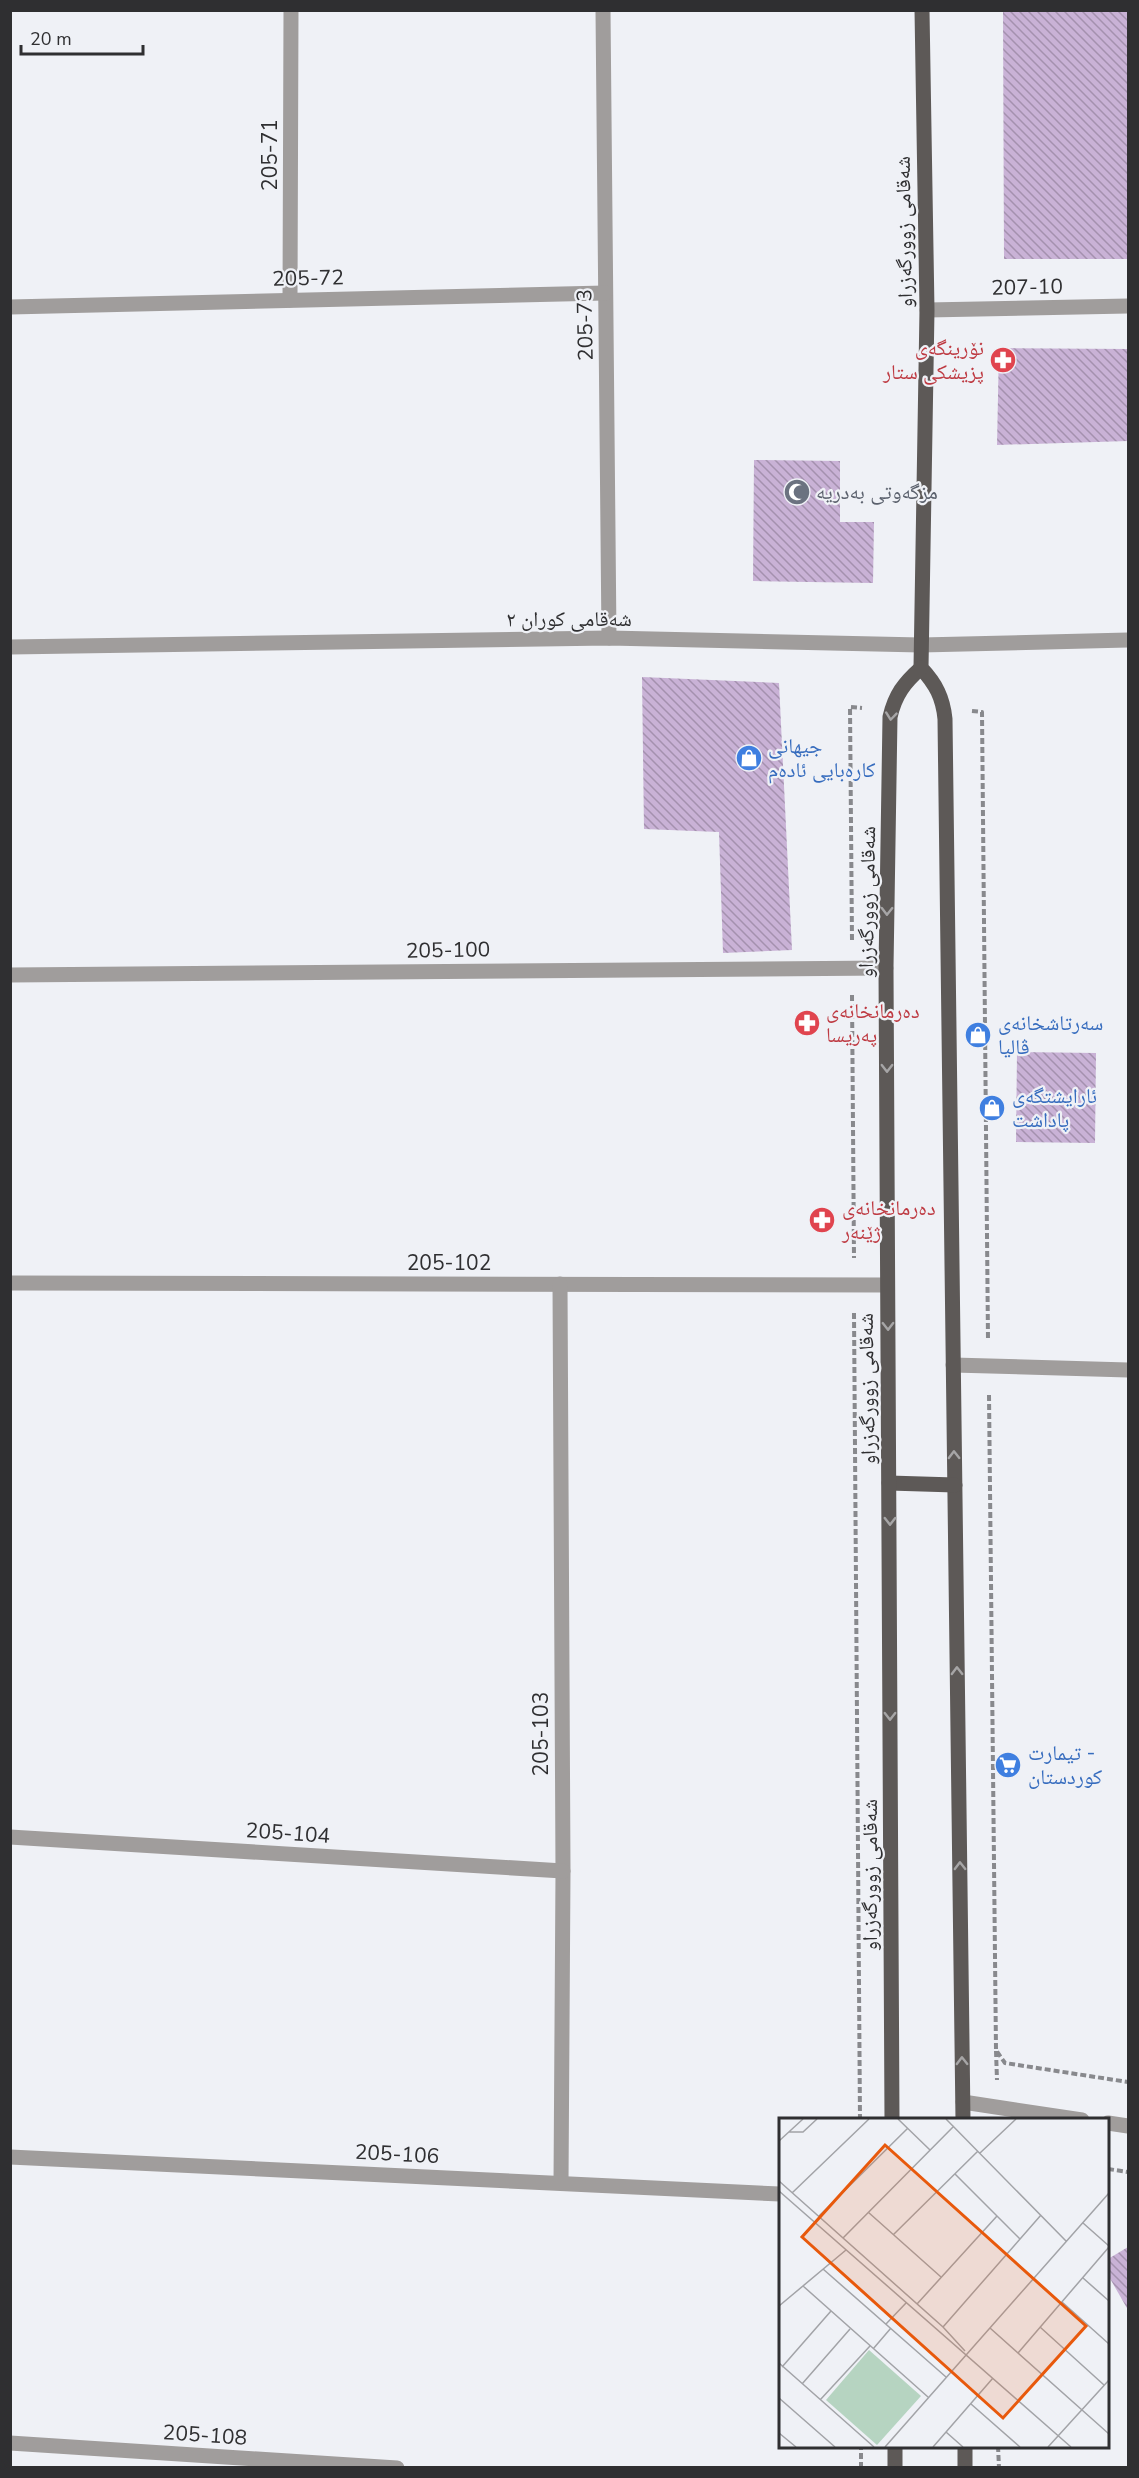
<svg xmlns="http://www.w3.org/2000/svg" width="1139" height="2478" viewBox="0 0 1139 2478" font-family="'Nunito Sans','Noto Naskh Arabic',sans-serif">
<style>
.building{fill:url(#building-back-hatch)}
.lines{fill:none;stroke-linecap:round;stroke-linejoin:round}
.path{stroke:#88898d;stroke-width:4;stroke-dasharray:6 3;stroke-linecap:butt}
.minor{stroke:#a09d9c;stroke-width:15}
.major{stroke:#5d5957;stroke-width:15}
.oneway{stroke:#a6a5a6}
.labels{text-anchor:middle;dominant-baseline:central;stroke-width:4.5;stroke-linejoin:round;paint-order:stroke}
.street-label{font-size:21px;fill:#2f2f31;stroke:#eff1f6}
.health-label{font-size:21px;fill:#be3a42;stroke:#eff1f6;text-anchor:start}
.worship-label{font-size:21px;fill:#5b616d;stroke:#eff1f6;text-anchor:start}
.shop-label{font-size:21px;fill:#366cbe;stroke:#eff1f6;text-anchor:start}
.inset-road{fill:none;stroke:#a2a3a7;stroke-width:1.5}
.view{fill:#e8590c;fill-opacity:0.15;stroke:#e8590c;stroke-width:3}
.inset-edge{fill:none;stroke:#2f2f31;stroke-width:3}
</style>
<defs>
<pattern id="building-back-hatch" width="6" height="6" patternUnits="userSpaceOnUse" patternTransform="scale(1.5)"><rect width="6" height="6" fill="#c9b2d6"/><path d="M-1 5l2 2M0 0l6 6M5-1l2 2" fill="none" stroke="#a491ae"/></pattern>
</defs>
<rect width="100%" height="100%" fill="#eff1f6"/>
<!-- building -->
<g class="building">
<polygon points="1003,10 1128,10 1128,259 1004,259"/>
<polygon points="999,348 1128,349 1128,441 997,445"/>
<polygon points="754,460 840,461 840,522 874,522 873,583 753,581"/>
<polygon points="642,677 779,683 792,950 723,953 719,832 644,829"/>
<polygon points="1017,1052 1096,1053 1095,1143 1016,1142"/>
<polygon points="1128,2247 1128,2310 1108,2275 1108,2259"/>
</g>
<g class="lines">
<!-- path -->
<g class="path">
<polyline points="972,711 982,712 988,1339"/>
<polyline points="852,940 850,707 862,708"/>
<polyline points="852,995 854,1258"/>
<polyline points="854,1313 860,2120"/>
<polyline points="989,1395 996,2050 1005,2063 1128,2082"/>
<polyline points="996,2051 997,2080"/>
<polyline points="1108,2169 1128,2172"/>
<polyline points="998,2446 999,2468"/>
<polyline points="861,2468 861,2446"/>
</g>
<!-- minor -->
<g class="minor">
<polyline points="603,10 609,638"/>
<polyline points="290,300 291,10"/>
<polyline points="10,307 605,293"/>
<polyline points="927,310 1128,306"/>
<polyline points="10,647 609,638 921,645 1128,640"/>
<polyline points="10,975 886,968"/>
<polyline points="10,1283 887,1285"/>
<polyline points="560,1284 563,1871 561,2183"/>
<polyline points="953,1365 1128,1370"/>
<polyline points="10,1837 563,1871"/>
<polyline points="963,2102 1082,2120"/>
<polyline points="1108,2123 1128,2126"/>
<polyline points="10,2157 780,2194"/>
<polyline points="10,2443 397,2468"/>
</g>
<!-- major -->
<g class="major">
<path d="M922,10L927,310L921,668C936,684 943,698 945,719L963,2120"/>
<polyline points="889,1483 955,1485"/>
<path d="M892,2120L886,968L890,717C895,695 904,683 921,668"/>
<polyline points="895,2446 895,2468"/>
<polyline points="965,2446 965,2468"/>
</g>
</g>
<!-- one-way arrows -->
<defs><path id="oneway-chevron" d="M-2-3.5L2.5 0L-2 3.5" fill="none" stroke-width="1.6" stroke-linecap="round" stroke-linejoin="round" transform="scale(1.5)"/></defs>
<g class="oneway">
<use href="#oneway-chevron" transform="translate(891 716) rotate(96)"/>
<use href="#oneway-chevron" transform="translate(887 911) rotate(91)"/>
<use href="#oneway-chevron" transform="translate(887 1068) rotate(90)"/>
<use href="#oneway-chevron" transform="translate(888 1326) rotate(89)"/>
<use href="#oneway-chevron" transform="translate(954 1455) rotate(-91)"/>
<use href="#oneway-chevron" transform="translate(890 1521) rotate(90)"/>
<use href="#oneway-chevron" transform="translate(957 1671) rotate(-91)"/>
<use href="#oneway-chevron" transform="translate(890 1716) rotate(90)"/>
<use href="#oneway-chevron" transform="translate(960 1866) rotate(-91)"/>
<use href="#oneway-chevron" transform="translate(962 2061) rotate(-91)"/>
</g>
<!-- icons -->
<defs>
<symbol id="pharmacy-disc" viewBox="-11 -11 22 22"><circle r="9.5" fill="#e0444e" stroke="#eff1f6"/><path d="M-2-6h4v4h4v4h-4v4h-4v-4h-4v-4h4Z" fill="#fff"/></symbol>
<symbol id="mosque-disc" viewBox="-11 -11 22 22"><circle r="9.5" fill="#6b7280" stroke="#eff1f6"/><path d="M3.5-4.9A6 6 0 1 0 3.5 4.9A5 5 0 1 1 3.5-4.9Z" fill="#fff"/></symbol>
<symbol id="shop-disc" viewBox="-11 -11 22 22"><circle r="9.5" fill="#3f7fe0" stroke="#eff1f6"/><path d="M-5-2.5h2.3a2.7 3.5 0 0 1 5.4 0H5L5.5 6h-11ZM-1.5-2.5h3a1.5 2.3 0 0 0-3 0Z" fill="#fff"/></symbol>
<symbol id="supermarket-disc" viewBox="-11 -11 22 22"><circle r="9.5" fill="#3f7fe0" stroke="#eff1f6"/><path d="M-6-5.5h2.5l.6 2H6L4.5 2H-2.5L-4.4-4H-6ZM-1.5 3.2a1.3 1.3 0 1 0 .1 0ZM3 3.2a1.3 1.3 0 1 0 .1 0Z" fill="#fff"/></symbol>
</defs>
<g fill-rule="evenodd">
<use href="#pharmacy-disc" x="988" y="345" width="30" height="30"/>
<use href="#mosque-disc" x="782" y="477" width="30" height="30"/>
<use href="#shop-disc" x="734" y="743" width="30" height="30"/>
<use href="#pharmacy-disc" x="792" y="1008" width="30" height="30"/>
<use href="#shop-disc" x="963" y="1020" width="30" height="30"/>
<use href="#shop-disc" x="977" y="1093" width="30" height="30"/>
<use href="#pharmacy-disc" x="807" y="1205" width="30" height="30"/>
<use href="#supermarket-disc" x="993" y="1750" width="30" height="30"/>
</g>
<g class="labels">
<!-- street labels -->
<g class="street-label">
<text transform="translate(270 155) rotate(-90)">205-71</text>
<text transform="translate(904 232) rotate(-91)">شەقامی زوورگەزراو</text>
<text transform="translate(308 278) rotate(-1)">205-72</text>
<text transform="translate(1027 287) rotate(-1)">207-10</text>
<text transform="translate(585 325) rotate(-91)">205-73</text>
<text x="569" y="619">شەقامی کوران ٢</text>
<text transform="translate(867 902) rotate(-89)">شەقامی زوورگەزراو</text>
<text transform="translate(448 950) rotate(-1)">205-100</text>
<text x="449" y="1263">205-102</text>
<text transform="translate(867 1389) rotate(-91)">شەقامی زوورگەزراو</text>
<text transform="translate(541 1734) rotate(-90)">205-103</text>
<text transform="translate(288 1833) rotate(4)">205-104</text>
<text transform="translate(870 1875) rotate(-90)">شەقامی زوورگەزراو</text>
<text transform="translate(397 2154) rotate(3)">205-106</text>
<text transform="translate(205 2435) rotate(4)">205-108</text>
</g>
<!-- health labels -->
<g class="health-label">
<text x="984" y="348" text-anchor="end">نۆرینگەی<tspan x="984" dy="24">پزیشکی ستار</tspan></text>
<text x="826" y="1011">دەرمانخانەی<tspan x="826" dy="24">پەریسا</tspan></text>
<text x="842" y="1208">دەرمانخانەی<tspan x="842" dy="24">ژێنەر</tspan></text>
</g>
<!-- worship labels -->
<g class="worship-label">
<text x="816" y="492">مزگه‌وتی به‌دریه</text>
</g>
<!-- shop labels -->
<g class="shop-label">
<text x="768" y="746">جیهانی<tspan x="768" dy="24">کارەبایی ئادەم</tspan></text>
<text x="998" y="1023">سەرتاشخانەی<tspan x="998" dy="24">ڤالیا</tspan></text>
<text x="1012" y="1096">ئارایشتگەی<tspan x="1012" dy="24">پاداشت</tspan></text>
<text x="1028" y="1753">تیمارت -<tspan x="1028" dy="24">کوردستان</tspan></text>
</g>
</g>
<!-- overview -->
<g transform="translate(779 2118)">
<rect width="330" height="330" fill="#eff1f6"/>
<path d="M90,232L142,278L98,327L47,282Z" fill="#b6d4c1"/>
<path class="inset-road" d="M119,1L151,32M167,1L287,123M10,14H24L38,1M0,23L24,1M201,35L237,1M176,56L241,121M0,63L164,209L186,233M0,73L292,329M13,75L90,1M89,94L162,159M40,98L129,10M304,105L330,128M114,117L199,33M64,120L175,8M44,151L167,259M304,160L330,183M24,168L149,279M283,184L330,226M138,186L218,98M0,188L67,132M107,206L127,185M164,209L262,97M261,209L325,267M211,210L330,316M94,231L112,210M239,235L330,129M0,245L95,329M3,249L52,193M23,266L71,211M0,280L56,329M41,282L91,228M192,286L241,329M167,314L184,329M0,315L17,329M106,329L330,75M154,329L214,260M269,329L330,262"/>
<path class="view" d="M106,27L307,208L224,300L23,119Z"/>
<rect width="330" height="330" class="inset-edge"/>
</g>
<!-- border -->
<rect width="1139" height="2478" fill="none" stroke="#2f2f31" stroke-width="24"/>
<!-- scale -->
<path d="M21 45v9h122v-9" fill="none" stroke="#2f2f31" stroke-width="3"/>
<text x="30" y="45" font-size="18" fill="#2f2f31" stroke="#eff1f6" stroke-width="4.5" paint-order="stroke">20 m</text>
</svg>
